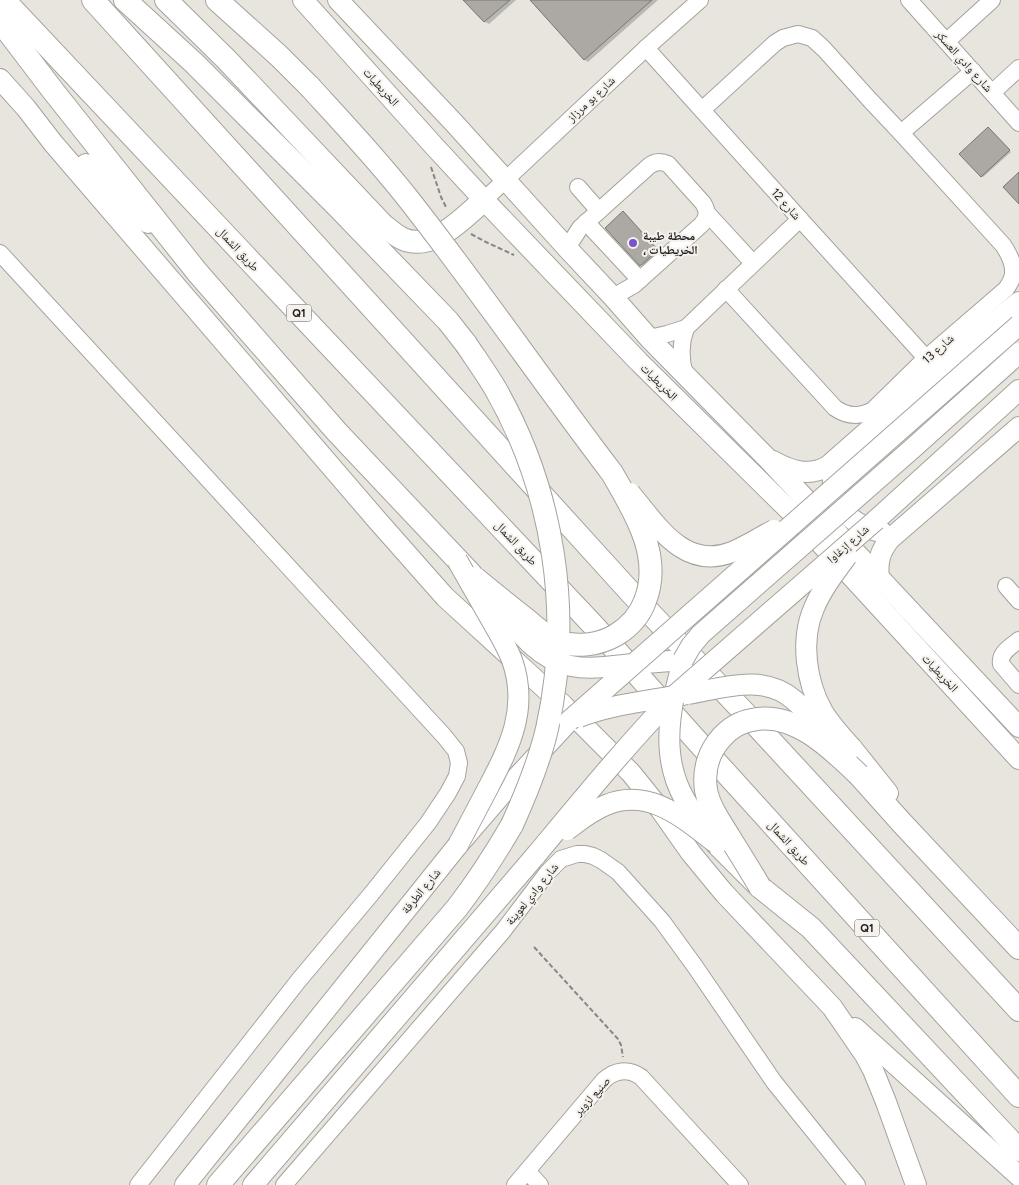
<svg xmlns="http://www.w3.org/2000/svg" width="1019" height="1185" viewBox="0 0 1019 1185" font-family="Figtree,'Noto Naskh Arabic',sans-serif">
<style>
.shadow{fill:#0003}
.building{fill:#aca9a4;stroke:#787671}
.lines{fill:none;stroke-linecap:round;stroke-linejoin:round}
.minor-casing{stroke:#a5a29d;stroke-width:18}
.major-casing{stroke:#a5a29d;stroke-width:22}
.highway-casing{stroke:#a5a29d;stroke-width:24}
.path{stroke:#888683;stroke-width:2;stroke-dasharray:5 2.5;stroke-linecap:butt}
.minor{stroke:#fff;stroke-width:16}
.major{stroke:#fff;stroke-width:20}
.highway{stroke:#fff;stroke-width:22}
.major-bridge-casing{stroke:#a5a29d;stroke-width:22;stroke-linecap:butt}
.highway-bridge-casing{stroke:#a5a29d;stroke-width:24;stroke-linecap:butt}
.major-bridge{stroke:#fff;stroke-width:20}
.highway-bridge{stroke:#fff;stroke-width:22}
.poi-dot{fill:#7953cc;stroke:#f5f2ed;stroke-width:2}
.labels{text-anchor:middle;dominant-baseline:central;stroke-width:4;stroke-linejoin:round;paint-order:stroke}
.shield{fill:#f5f2ed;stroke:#5f5e5b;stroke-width:1}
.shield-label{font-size:11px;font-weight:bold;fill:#1f1e1d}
.street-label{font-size:12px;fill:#1f1e1d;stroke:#f5f2ed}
.poi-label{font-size:12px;font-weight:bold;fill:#1f1e1d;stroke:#f5f2ed;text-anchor:start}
</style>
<rect width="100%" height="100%" fill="#e8e5df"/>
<!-- shadow -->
<g class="shadow">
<polygon points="465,0 516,0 489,24 485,22"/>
<polygon points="531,0 658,0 588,62 585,60"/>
<polygon points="990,129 1011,152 983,177 981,176"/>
<polygon points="625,214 659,251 643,266 641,265"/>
</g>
<!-- building -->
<g class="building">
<polygon points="463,0 510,0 484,22"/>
<polygon points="530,0 652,0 584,60"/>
<polygon points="988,127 1010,150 981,177 959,154"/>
<polygon points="1019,172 1019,204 1003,187"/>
<polygon points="623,211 658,250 640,266 605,228"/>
</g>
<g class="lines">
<defs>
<g id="minor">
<polyline points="909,0 1019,123"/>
<polyline points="947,41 992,0"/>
<polyline points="646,48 800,219 926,358"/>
<polyline points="993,92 1019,68"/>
<path d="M702,110L775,43L783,38L798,34L812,38L824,49L869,99L901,133L1003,245C1009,254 1016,266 1012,278C1011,282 1008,286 1006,289L926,358L873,410C860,417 848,417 835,408L726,289"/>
<polyline points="901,133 973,71"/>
<polyline points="578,187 599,211"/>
<polyline points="484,200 646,48 700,0"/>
<polyline points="707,213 753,263"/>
<polyline points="586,222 640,280"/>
<path d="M567,248L580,228L649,166C655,161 661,161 668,164L703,203C708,211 708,218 701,225L634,285L613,297"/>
<polyline points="0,253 444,736 456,751 459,763 457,776 448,793 428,823 372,893 299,980 138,1185"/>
<polyline points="649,338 667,334 686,328 800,219"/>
<path d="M685,375C680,358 680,344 686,328"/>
<polyline points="1006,586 1019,601"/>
<path d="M1019,640C1011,646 999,653 1001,664L1019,685"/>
<polyline points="527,1171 540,1185"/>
<polyline points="284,1185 503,931 547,873 561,859 577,854 585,854 593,856 601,860 618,872 662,921 694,965 774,1082 857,1185"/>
<path d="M515,1185L604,1080C615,1070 628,1068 641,1077L740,1185"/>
</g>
<g id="major">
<polyline points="303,0 434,146 484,200 639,362 791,512 853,578 1019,759"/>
<polyline points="338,0 455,124 567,248 613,297 649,338 767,458 1019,727"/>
<polyline points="0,79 26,108 53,143 377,520 445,597 563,705 631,773 660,809 691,853 724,893 832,1007 865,1055 873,1070 886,1102 916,1185"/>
<polyline points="86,164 148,223"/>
<path d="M773,461C791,471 809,477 828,466L969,342L1019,302"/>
<path d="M834,473C827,504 854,527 882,532"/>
<polyline points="876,520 1019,390"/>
<path d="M879,578C877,562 880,551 890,539L1019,427"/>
<polyline points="633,664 683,660 674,696 683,695"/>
<polyline points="852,748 888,793"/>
<polyline points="855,1028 1019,1176"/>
<polyline points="185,1185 458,845 508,787 569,721"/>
<polyline points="253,1185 536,855"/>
</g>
<g id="highway">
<polyline points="4,0 594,626 715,761 1019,1096"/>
<polyline points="93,0 632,594 758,727 1019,1010"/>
<polyline points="125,0 194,63 339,208 448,321 466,344"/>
<path d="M166,0L226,59L384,226C390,230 396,236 403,239C433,252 464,217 484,200"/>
<polyline points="217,0 279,56 310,87"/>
<polyline points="0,21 54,92 197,272 337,432 471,574"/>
<polyline points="859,775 901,822 1019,948"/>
<polyline points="717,844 760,887 811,928 1019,1150"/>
<path d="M218,1185L457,908C477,882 495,854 512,825"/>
</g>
</defs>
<!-- minor casing -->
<use href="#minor" class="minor-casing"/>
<!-- major casing -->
<use href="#major" class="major-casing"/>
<!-- highway casing -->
<use href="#highway" class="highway-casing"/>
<!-- path -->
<g class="path">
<polyline points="431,167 441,197 447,209"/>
<polyline points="471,234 488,243 514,255"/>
<polyline points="534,947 618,1039 621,1045 623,1057"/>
</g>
<!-- minor -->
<use href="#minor" class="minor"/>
<!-- major -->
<use href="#major" class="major"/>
<!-- highway -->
<use href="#highway" class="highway"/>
<defs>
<g id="major-bridge">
<path d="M630,493C657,525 684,571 732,552C747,546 760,537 774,530"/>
<path d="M847,556C835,572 822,589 814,608C800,640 806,682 823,712C831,725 841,736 852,748"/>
<path d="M457,560C469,581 481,602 493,623C500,635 507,647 512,660C529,708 510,746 488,788C478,807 468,826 458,845"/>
<path d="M492,599C514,625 535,659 571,666C591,670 613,666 633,664"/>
<polyline points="683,660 691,646 701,634 913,448 1019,353"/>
<path d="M688,694C723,688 764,673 794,700C807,711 817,725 828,737"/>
<path d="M674,696C667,731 666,766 684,798C689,808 697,817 704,826"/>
<path d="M579,717C609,705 642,702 674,696"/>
<polyline points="569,721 1019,325"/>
<path d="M567,830C579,821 591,811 606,805C650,787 684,819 717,844"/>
<path d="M536,855C581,801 625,747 674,696L876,520"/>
</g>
<g id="highway-bridge">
<path d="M310,87C343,123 376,158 406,196C477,286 542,381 612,473C634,511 663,556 645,601C640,615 629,627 616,635C599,645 576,648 557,641C545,636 535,627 526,619C509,606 492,592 475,578"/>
<path d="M466,344C476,359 486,373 495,388C554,491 573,614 547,729C539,763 526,794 512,825"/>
<path d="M760,887C750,870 740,854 730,838C721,823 709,807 706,790C703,770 709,751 722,737C730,728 740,722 752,720C793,710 832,749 859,775"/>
</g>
</defs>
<!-- major-bridge casing -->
<use href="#major-bridge" class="major-bridge-casing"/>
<!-- highway-bridge casing -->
<use href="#highway-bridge" class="highway-bridge-casing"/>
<!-- major-bridge -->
<use href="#major-bridge" class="major-bridge"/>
<!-- highway-bridge -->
<use href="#highway-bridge" class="highway-bridge"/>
</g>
<!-- markers -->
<circle class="poi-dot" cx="633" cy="243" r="5"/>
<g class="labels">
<!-- shield labels -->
<g class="shield">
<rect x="286.5" y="304.5" width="25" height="17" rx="4"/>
<rect x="854.5" y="919.5" width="25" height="17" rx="4"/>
</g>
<g class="shield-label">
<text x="299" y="313">Q1</text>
<text x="867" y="928">Q1</text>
</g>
<!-- street labels -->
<g class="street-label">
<text transform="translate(964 61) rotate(48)">شارع وادي العسكر</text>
<text transform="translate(381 87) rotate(48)">الخريطيات</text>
<text transform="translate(591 99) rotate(-43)">شارع بو مرزاز</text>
<text transform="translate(786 204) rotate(48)">شارع 12</text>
<text transform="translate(238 249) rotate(47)">طريق الشمال</text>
<text transform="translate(938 349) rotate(-42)">شارع 13</text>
<text transform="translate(659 382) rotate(45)">الخريطيات</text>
<text transform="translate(516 543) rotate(47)">طريق الشمال</text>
<text transform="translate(848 544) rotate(-41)">شارع إزغاوا</text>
<text transform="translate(940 673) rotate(47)">الخريطيات</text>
<text transform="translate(789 843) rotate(48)">طريق الشمال</text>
<text transform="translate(421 891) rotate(-51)">شارع الطرفة</text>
<text transform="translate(532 894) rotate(-51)">شارع وادي لعوينة</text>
<text transform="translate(592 1096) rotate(-48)">صنيع لزوير</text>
</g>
<!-- poi labels -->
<g class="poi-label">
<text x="643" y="236">محطة طيبة<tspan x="643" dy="14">، الخريطيات</tspan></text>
</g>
</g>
</svg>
